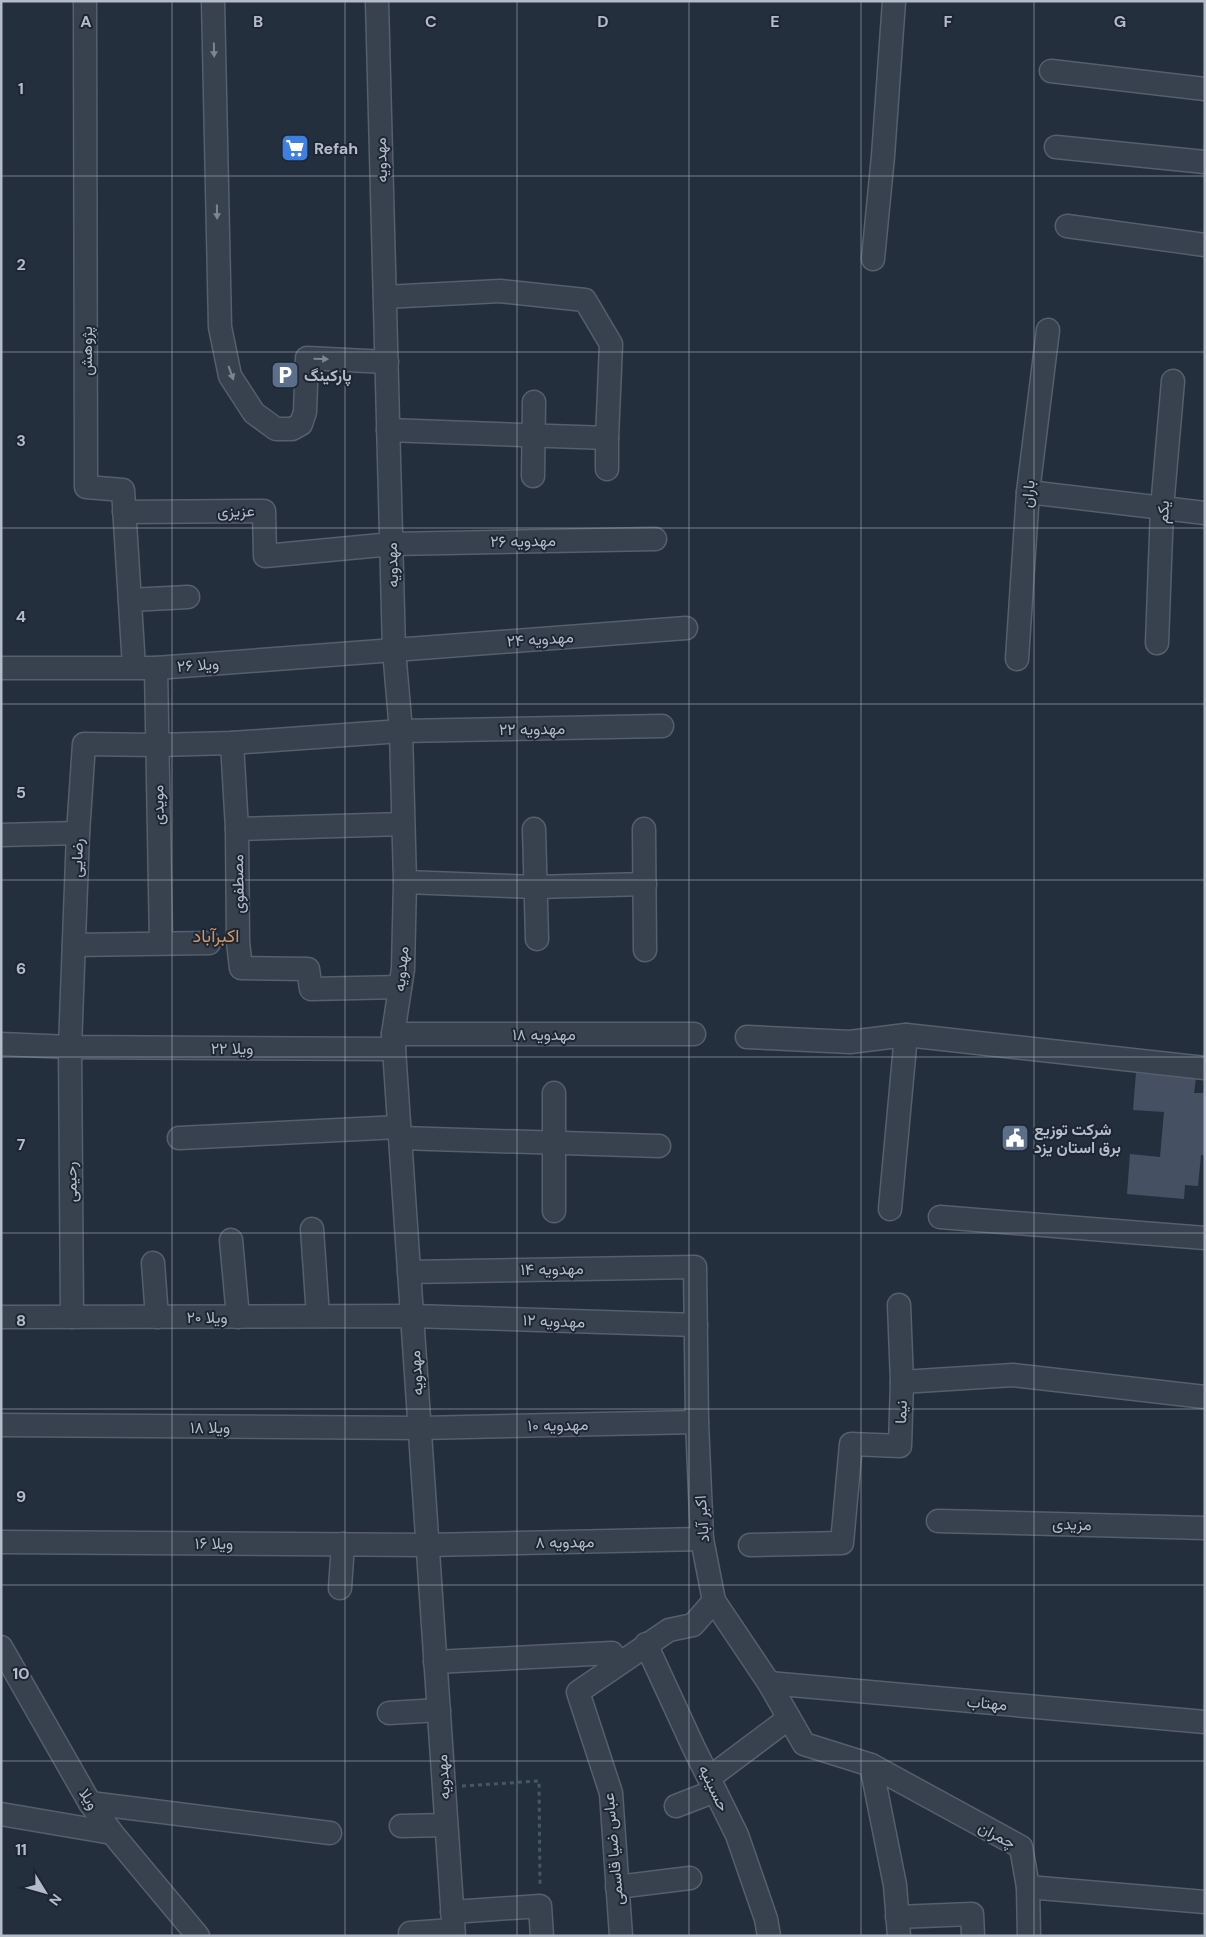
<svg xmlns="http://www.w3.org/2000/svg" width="1206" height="1937" viewBox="0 0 1206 1937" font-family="'DM Sans',Vazirmatn,sans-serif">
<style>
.building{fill:#455162}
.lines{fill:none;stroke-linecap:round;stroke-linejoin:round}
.minor-casing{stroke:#565f6c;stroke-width:25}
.path{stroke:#44595c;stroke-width:3;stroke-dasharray:4 4;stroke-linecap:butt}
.minor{stroke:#38414e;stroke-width:22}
.oneway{fill:#7c8592}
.grid{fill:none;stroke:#b4bcc9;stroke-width:1;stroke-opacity:0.55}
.labels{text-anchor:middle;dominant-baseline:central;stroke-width:4;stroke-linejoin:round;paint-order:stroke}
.poi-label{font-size:16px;font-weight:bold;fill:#b4bcc9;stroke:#1d2633;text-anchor:start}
.street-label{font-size:16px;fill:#b4bcc9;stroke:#1d2633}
.neighbourhood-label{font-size:18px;fill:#d59563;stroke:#1d2633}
.grid-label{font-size:16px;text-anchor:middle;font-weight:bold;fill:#b4bcc9;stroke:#1d2633;stroke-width:4;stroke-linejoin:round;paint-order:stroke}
</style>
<rect width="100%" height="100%" fill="#242f3e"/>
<!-- building -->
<polygon class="building" points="1136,1073 1196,1078 1194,1093 1205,1093 1205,1155 1201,1155 1198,1186 1185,1185 1184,1199 1127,1194 1130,1154 1160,1157 1164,1112 1133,1110"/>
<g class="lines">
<defs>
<g id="minor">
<polyline points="85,1 86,487 123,490 134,667"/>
<polyline points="213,1 220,327 230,376 254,413 276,429 292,429 301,424 305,412 307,358 387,362"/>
<polyline points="377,1 394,650 401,731 405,882 403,969 393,1034 454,1936"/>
<polyline points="1051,71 1205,89"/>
<polyline points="1056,147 1205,162"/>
<polyline points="1067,226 1205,245"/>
<polyline points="873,259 883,156 894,1"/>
<polyline points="385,297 500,291 585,300 611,344 607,438 388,430"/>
<polyline points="607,469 607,438"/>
<polyline points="533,476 534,402"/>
<polyline points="1028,492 1205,513"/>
<polyline points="124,512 264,511 265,556 392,544 655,539"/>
<polyline points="130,600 188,597"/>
<polyline points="1157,643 1162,508 1173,381"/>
<polyline points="1017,659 1028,492 1048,330"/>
<polyline points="1,668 156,668 686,628"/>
<polyline points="156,668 161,943"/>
<polyline points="232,743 237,829 238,942 241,968 308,969 311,989 400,987"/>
<polyline points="237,829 403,824"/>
<polyline points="534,829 537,939"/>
<polyline points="644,829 645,950"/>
<polyline points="1,835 78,833"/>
<polyline points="405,882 536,887 645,884"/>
<polyline points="74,945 209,943"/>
<polyline points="393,1034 694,1034"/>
<polyline points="747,1037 850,1042 906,1035 1205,1068"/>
<polyline points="1,1044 70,1047 394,1049"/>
<polyline points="179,1138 399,1127"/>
<polyline points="400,1138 659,1146"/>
<polyline points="890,1209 906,1035"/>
<polyline points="554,1211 554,1093"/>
<polyline points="940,1217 1205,1238"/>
<polyline points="312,1229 318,1316"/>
<polyline points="231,1240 238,1317"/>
<polyline points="153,1263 157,1317"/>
<polyline points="409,1272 695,1267 697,1422 702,1539 714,1601 769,1683 804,1744 871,1765 1021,1847 1028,1887 1205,1902"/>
<polyline points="899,1305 902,1382"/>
<polyline points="1,1317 412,1316 696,1325"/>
<polyline points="72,1317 70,1047 78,833 84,744 157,745 232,743 401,731 662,726"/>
<polyline points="1,1425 420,1428 697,1422"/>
<polyline points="938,1521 1205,1528"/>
<polyline points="1,1542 427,1545 702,1539"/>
<polyline points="750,1545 842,1543 851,1444 900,1446 902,1382 1013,1375 1205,1397"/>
<polyline points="340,1588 343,1544"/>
<polyline points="646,1644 693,1746 737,1835 766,1919 769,1936"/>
<polyline points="1,1647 90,1803 112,1833 198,1936"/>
<polyline points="435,1662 612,1653 618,1664"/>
<polyline points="769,1683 1205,1722"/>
<polyline points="389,1713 439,1710"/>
<polyline points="871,1765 895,1885 899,1936"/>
<polyline points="709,1778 789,1718"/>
<polyline points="90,1803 330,1833"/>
<polyline points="676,1806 715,1791"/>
<polyline points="1,1814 112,1833"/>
<polyline points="401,1826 446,1825"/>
<polyline points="617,1887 690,1878"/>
<polyline points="1028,1887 1029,1936"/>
<polyline points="452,1912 540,1906 542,1936"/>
<polyline points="897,1917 972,1914 973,1936"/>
<polyline points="410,1933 453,1930"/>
<polyline points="621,1936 611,1793 578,1692 669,1630 693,1625 714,1601"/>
</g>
</defs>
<!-- minor casing -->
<use href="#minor" class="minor-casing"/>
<!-- path -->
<polyline class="path" points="462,1786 539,1781 540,1887"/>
<!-- minor -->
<use href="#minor" class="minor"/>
</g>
<!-- one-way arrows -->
<defs><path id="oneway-solid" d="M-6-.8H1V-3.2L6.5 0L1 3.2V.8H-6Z" transform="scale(1.25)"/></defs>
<g class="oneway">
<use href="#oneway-solid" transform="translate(214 50) rotate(89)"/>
<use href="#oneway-solid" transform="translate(217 212) rotate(89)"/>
<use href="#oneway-solid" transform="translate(321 359) rotate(2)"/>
<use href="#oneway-solid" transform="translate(231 373) rotate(70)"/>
</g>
<!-- grid -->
<path class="grid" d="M172,1V1936M345,1V1936M517,1V1936M689,1V1936M861,1V1936M1034,1V1936M1,176H1205M1,352H1205M1,528H1205M1,704H1205M1,880H1205M1,1057H1205M1,1233H1205M1,1409H1205M1,1585H1205M1,1761H1205"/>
<!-- icons -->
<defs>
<symbol id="supermarket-square" viewBox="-11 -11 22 22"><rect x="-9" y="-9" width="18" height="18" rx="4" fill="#3f7fe0" stroke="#1d2633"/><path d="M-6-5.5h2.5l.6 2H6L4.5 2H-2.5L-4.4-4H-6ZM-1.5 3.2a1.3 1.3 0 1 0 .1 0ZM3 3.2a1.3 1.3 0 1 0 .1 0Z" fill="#fff"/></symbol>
<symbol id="parking-square" viewBox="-11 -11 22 22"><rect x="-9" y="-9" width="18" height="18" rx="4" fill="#5c6f8a" stroke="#1d2633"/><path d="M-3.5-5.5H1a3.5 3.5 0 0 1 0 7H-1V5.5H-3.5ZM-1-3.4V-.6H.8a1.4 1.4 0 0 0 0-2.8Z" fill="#fff"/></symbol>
<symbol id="civic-square" viewBox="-11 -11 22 22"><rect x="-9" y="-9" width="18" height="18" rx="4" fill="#5c6f8a" stroke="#1d2633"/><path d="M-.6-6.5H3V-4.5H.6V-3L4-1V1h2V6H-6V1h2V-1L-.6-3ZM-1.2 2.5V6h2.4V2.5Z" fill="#fff"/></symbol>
</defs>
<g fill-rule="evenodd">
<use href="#supermarket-square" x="279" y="132" width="32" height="32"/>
<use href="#parking-square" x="269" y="359" width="32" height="32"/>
<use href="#civic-square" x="999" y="1122" width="32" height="32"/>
</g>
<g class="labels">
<!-- poi labels -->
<g class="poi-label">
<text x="314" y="148">Refah</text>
<text x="304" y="375">پارکینگ</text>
<text x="1034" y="1129">شرکت توزیع<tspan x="1034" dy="18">برق استان یزد</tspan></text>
</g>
<!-- street labels -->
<g class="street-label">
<text transform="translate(381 160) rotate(-92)">مهدویه</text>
<text transform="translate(86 351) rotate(-90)">پژوهش</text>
<text transform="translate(1028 494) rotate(-85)">باران</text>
<text transform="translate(236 511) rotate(-1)">عزیزی</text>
<text transform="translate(1163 512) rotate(-87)">یکم</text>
<text transform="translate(523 541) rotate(-1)">مهدویه ۲۶</text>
<text transform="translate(392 565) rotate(-92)">مهدویه</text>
<text transform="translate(540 639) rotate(-4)">مهدویه ۲۴</text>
<text transform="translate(198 665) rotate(-4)">ویلا ۲۶</text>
<text transform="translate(532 729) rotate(-1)">مهدویه ۲۲</text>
<text transform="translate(158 805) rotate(-91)">مویدی</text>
<text transform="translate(77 858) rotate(-88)">رضایی</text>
<text transform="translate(238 884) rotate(-91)">مصطفوی</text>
<text transform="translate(401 969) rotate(-85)">مهدویه</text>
<text x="544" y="1034">مهدویه ۱۸</text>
<text x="232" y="1048">ویلا ۲۲</text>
<text transform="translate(71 1182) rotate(-91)">رحیمی</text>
<text transform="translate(552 1269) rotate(-1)">مهدویه ۱۴</text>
<text x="207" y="1317">ویلا ۲۰</text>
<text transform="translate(554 1321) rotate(2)">مهدویه ۱۲</text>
<text transform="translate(416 1373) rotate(-94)">مهدویه</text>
<text transform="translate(901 1412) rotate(-88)">نیما</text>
<text transform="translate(558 1425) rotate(-1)">مهدویه ۱۰</text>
<text x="210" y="1427">ویلا ۱۸</text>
<text transform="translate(702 1519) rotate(-94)">اکبر آباد</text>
<text transform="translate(1072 1524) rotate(2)">مزیدی</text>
<text transform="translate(565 1542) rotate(-1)">مهدویه ۸</text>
<text x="214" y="1543">ویلا ۱۶</text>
<text transform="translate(987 1703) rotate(5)">مهتاب</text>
<text transform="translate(443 1777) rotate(-94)">مهدویه</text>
<text transform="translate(714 1788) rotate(64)">حسینیه</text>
<text transform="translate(89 1799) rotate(58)">ویلا</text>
<text transform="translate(997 1835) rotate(28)">چمران</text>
<text transform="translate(613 1849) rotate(-95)">عباس ضیا قاسمی</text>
</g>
<!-- neighbourhood labels -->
<g class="neighbourhood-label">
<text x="216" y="936">اکبرآباد</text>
</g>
</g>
<g class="grid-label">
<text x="86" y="27">A</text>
<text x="258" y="27">B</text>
<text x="431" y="27">C</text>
<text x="603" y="27">D</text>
<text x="775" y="27">E</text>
<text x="948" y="27">F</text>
<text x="1120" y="27">G</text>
<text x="21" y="94">1</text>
<text x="21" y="270">2</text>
<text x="21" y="446">3</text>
<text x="21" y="622">4</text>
<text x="21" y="798">5</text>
<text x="21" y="974">6</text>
<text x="21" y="1150">7</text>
<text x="21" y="1326">8</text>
<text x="21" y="1502">9</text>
<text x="21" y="1679">10</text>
<text x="21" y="1855">11</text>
</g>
<!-- border -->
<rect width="1206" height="1937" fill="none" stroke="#b4bcc9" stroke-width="5"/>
<!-- north arrow -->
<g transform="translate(45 1892) rotate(127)" stroke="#1d2633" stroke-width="4" paint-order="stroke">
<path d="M0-4L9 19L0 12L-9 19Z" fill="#b4bcc9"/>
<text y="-8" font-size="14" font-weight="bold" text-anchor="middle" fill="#b4bcc9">N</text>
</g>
</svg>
